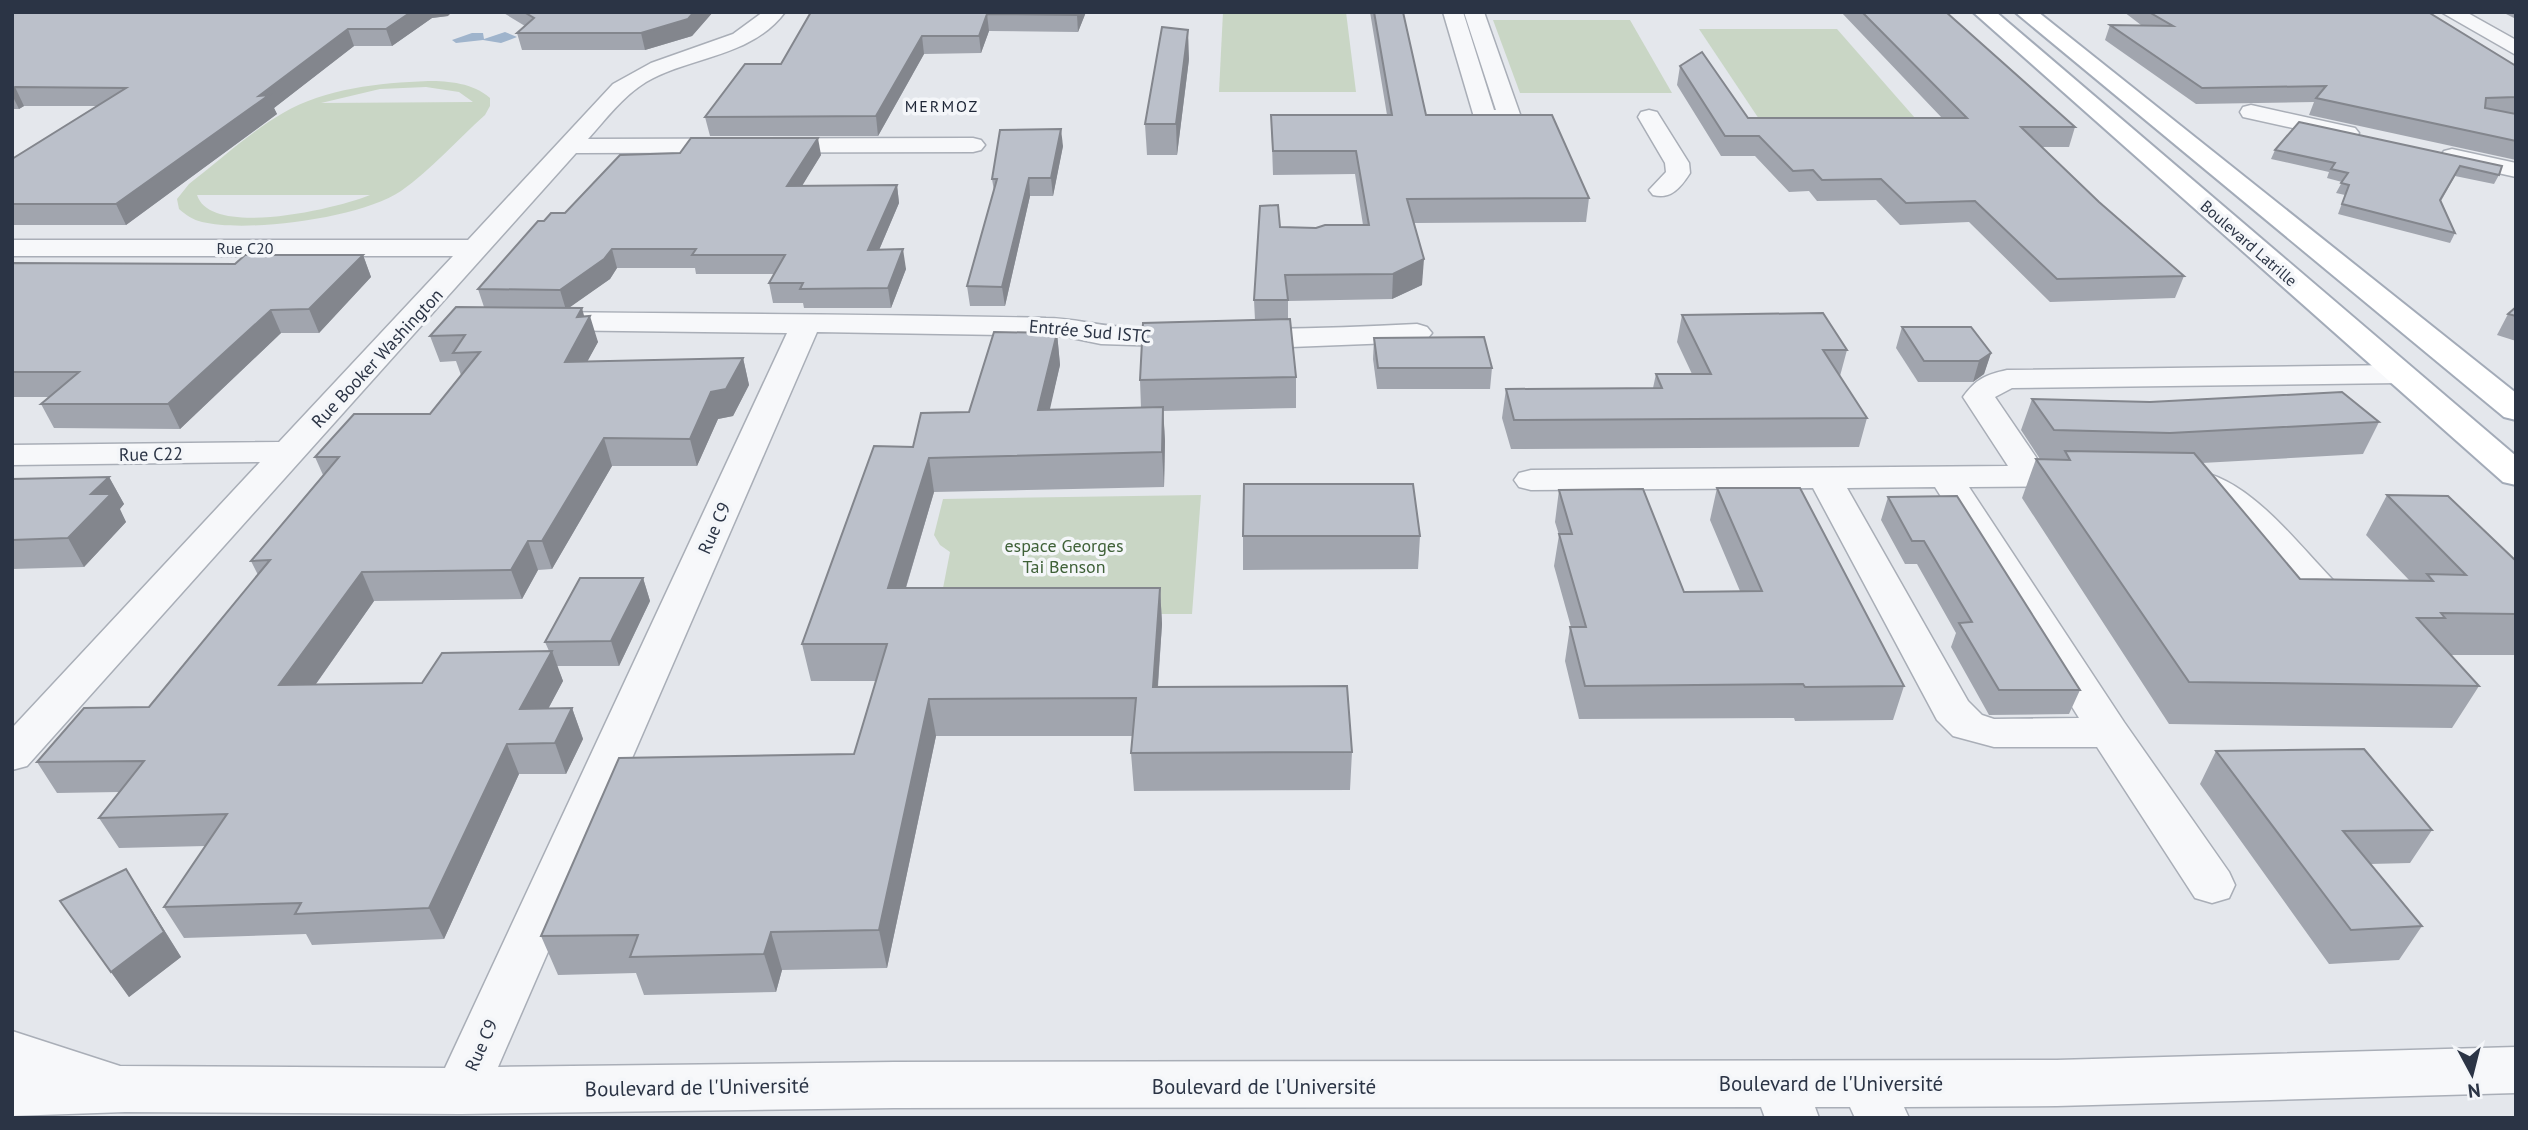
<svg xmlns="http://www.w3.org/2000/svg" width="2528" height="1130" viewBox="0 0 2528 1130" font-family="'PT Sans',sans-serif">
<style>
.green{fill:#c9d6c5;fill-rule:evenodd}
.water{fill:#9fb4cc}
.lines{fill:none;stroke-linecap:round;stroke-linejoin:round}
.minor-casing{stroke:#a9aeb7;stroke-width:3}
.major-casing{stroke:#a3abb8;stroke-width:4}
.minor{fill:#f7f8fa;fill-rule:evenodd}
.major{fill:#fff;fill-rule:evenodd}
.wall{fill:#a1a5ae}
.shaded-wall{fill:#83868d}
.building{fill:#bbc0ca;stroke:#83868d;stroke-width:2}
.labels{text-anchor:middle;dominant-baseline:central;stroke-width:7;stroke-linejoin:round;paint-order:stroke}
.far-neighbourhood-label{font-size:16px;letter-spacing:2px;fill:#1d2536;stroke:#f4f6f9}
.far-street-label{font-size:16px;fill:#2b3445;stroke:#f4f6f9}
.street-label{font-size:18px;fill:#2b3445;stroke:#f4f6f9}
.park-label{font-size:18px;fill:#3f6138;stroke:#f4f6f9}
.near-street-label{font-size:21px;fill:#2b3445;stroke:#f4f6f9}
</style>
<rect width="100%" height="100%" fill="#e4e7ec"/>
<!-- green -->
<g class="green">
<polygon points="1223,12 1346,12 1356,92 1219,92"/>
<polygon points="1493,20 1630,20 1672,93 1520,93"/>
<polygon points="1699,29 1837,29 1922,126 1763,125"/>
<path d="M428,81C449,81 473,83 490,98V106L485,115C457,140 431,170 401,191C361,218 248,233 202,222C193,220 186,215 179,209L177,199L189,184C219,161 250,132 283,113C326,88 379,83 428,81ZM426,87L459,92L473,102L321,103L380,89ZM197,195H370C339,208 211,239 197,195Z"/>
<polygon points="1201,495 1192,614 938,614 950,552 940,545 934,535 943,499"/>
</g>
<!-- water -->
<polygon class="water" points="505,32 517,37 501,43 483,40 456,43 452,40 472,33 483,33 484,39"/>
<g class="lines">
<defs>
<g id="minor">
<path d="M763,12H785C752,57 691,56 646,82C623,96 606,119 588,139L973,138L981,140L985,145L981,150L973,152L576,153L27,766L12,770V728L260,462L12,465V445L279,442L453,256H12V240H468L613,84L651,63L733,34Z"/>
<polygon points="1443,12 1463,12 1494,110 1496,110 1464,12 1484,12 1521,117 1518,122 1477,122 1474,117"/>
<polygon points="2441,12 2466,12 2516,40 2516,55"/>
<polygon points="2251,105 2355,128 2359,133 2355,138 2347,140 2243,117 2240,112 2243,107"/>
<path d="M1649,110L1657,112L1689,163L1690,173C1681,187 1671,200 1653,195L1649,190L1666,172L1665,163L1638,117L1641,112Z"/>
<polygon points="2452,149 2516,163 2516,177 2444,161 2440,156 2444,151"/>
<path d="M542,312C710,314 878,314 1046,318C1073,318 1098,326 1125,327C1222,331 1320,329 1417,324L1427,327L1432,333L1427,339L1417,342L1291,347H1196L1101,344L1062,336L817,332L498,1067L894,1062L2057,1060L2516,1047V1093L2057,1106L1904,1107L1909,1118H1855L1850,1107H1815L1819,1118H1765L1761,1107L894,1108L461,1114L125,1112L12,1116V1031L120,1066L445,1068L787,333L542,330L532,327L527,321L532,315Z"/>
<path d="M2400,365L2411,367L2415,374L2411,381L2400,383L2012,388L1995,397L2042,466H2081L2093,469L2098,476L2093,483L2081,486L1969,487L2124,722L2229,872L2235,885L2229,898L2212,903L2195,898L2097,747H1994L1953,736L1937,720L1813,488L1531,490L1519,487L1514,480L1519,473L1531,470L2008,466L1963,397C1976,379 1985,375 2007,370ZM1935,487L2079,718L1994,719L1982,715L1968,701L1847,488Z"/>
<path d="M2184,469C2245,472 2292,538 2332,579L2338,587L2332,595L2319,598L2306,595L2221,505L2198,492L2172,486L2167,479L2172,472Z"/>
</g>
<g id="major">
<polygon points="1973,12 1996,12 2516,456 2516,485 2503,482"/>
<polygon points="2015,12 2038,12 2516,393 2516,420 2504,417"/>
</g>
</defs>
<!-- minor casing -->
<use href="#minor" class="minor-casing"/>
<!-- major casing -->
<use href="#major" class="major-casing"/>
<!-- minor -->
<use href="#minor" class="minor"/>
<!-- major -->
<use href="#major" class="major"/>
</g>
<!-- wall -->
<g class="wall">
<polygon points="12,12 448,16 432,18 392,46 354,46 274,108 277,114 126,225 12,225 12,159 97,106 24,106 19,109 12,109"/>
<polygon points="502,12 713,12 692,36 645,50 522,50 517,33 525,26"/>
<polygon points="811,12 1086,12 1078,32 989,31 981,53 924,54 878,136 710,136 705,117 781,64"/>
<polygon points="1370,12 1403,12 1426,115 1589,198 1586,222 1414,223 1422,285 1392,299 1288,301 1288,319 1296,377 1296,408 1163,411 1165,441 1164,487 934,492 906,588 1160,588 1162,624 1158,687 1352,752 1350,790 1134,791 1131,753 1133,736 936,736 887,968 782,970 776,992 644,995 636,973 558,975 541,936 854,754 876,681 811,681 802,644 913,447 969,412 1057,333 1060,365 1049,410 1141,408 1140,380 1255,320 1254,300 1280,227 1316,228 1363,225 1355,174 1273,175 1271,115 1387,115"/>
<polygon points="1841,12 1946,12 2075,127 2069,147 2042,147 2099,202 2184,276 2175,298 2050,302 1969,222 1900,225 1876,200 1817,201 1809,191 1789,192 1755,156 1721,156 1677,85 1680,66 1748,118 1942,118"/>
<polygon points="2124,12 2428,12 2516,66 2516,113 2513,113 2516,114 2516,160 2309,115 2314,102 2196,104 2105,40 2110,25 2141,25"/>
<polygon points="2502,12 2516,12 2516,19"/>
<polygon points="1189,59 1177,155 1147,155 1145,124"/>
<polygon points="2299,122 2499,175 2494,184 2455,176 2441,201 2455,233 2450,243 2338,214 2345,195 2336,193 2342,182 2327,178 2329,172 2271,159 2275,150"/>
<polygon points="1063,146 1053,196 1030,196 1005,306 970,306 967,286 994,191 992,179"/>
<polygon points="821,155 802,185 897,185 899,203 879,250 906,269 891,308 804,308 803,303 773,303 769,283 774,274 696,274 695,268 617,268 610,279 568,308 585,317 598,342 587,361 743,358 749,385 733,416 718,419 697,466 612,466 552,569 538,570 522,599 374,601 316,684 422,683 549,651 545,642 643,578 650,601 619,666 557,666 563,681 548,709 572,708 583,739 566,774 519,774 444,939 312,945 306,934 184,938 164,907 206,846 119,848 99,818 119,792 57,793 37,762 149,707 258,575 251,561 323,475 315,457 430,414 461,375 456,361 440,362 430,336 484,307 478,289 544,221 565,213"/>
<polygon points="363,255 371,277 319,333 281,333 180,429 54,428 41,404 49,397 12,397 12,263 235,264"/>
<polygon points="2516,307 2516,341 2497,335 2508,314"/>
<polygon points="1682,315 1847,350 1840,376 1867,418 1859,447 1511,449 1502,418 1506,389 1653,388 1656,374 1692,374 1677,342"/>
<polygon points="1902,327 1991,353 1984,374 1973,382 1918,382 1896,348"/>
<polygon points="1374,338 1492,368 1490,389 1377,389 1373,359"/>
<polygon points="2032,399 2379,422 2363,454 2202,463 2300,579 2409,580 2366,535 2387,495 2516,561 2516,655 2451,655 2479,686 2452,728 2169,724 2022,498 2036,459 2040,459 2021,430"/>
<polygon points="109,477 124,504 119,509 126,522 84,567 12,569 12,479"/>
<polygon points="1717,488 1904,686 1893,720 1795,721 1794,718 1579,719 1565,661 1570,627 1571,627 1554,566 1559,535 1555,522 1559,490 1684,592 1740,591 1710,520"/>
<polygon points="1888,497 2080,690 2069,714 1989,715 1951,647 1956,633 1917,564 1905,564 1881,520"/>
<polygon points="1243,536 1420,536 1418,569 1243,570"/>
<polygon points="2216,751 2432,830 2410,863 2370,864 2422,926 2399,960 2329,964 2200,784"/>
<polygon points="126,869 181,957 129,997 60,901"/>
</g>
<!-- shaded-wall -->
<g class="shaded-wall">
<polygon points="411,12 452,12 448,16 432,18 392,46 386,29"/>
<polygon points="694,12 713,12 692,36 645,50 641,33"/>
<polygon points="1078,12 1086,12 1078,32 1077,15"/>
<polygon points="987,14 989,31 981,53 979,36"/>
<polygon points="348,29 354,46 274,108 277,114 126,225 116,204"/>
<polygon points="1188,30 1189,59 1177,155 1176,124"/>
<polygon points="922,36 924,54 878,136 876,116"/>
<polygon points="15,87 24,106 19,109 12,95 12,89"/>
<polygon points="1061,129 1063,146 1053,196 1051,178"/>
<polygon points="818,138 821,155 791,204 787,186"/>
<polygon points="1029,178 1030,196 1005,306 1002,287"/>
<polygon points="897,185 899,203 871,269 868,250"/>
<polygon points="612,249 617,268 610,279 566,310 560,290"/>
<polygon points="903,249 906,269 891,308 888,288"/>
<polygon points="363,255 371,277 319,333 309,309"/>
<polygon points="1424,259 1422,285 1392,299 1393,274"/>
<polygon points="582,308 586,323 590,316 598,342 573,388 565,362 577,317"/>
<polygon points="271,310 281,333 180,429 168,404"/>
<polygon points="1057,333 1060,365 1042,444 1038,410"/>
<polygon points="1991,353 1984,374 1973,382 1979,361"/>
<polygon points="743,358 749,385 733,416 718,419 697,466 690,439 711,392"/>
<polygon points="1163,407 1165,441 1164,487 1162,452"/>
<polygon points="604,438 612,466 552,569 542,541"/>
<polygon points="929,458 934,492 895,624 888,588"/>
<polygon points="109,477 124,504 120,509 126,522 84,567 68,538 91,494"/>
<polygon points="528,541 538,570 522,599 511,570"/>
<polygon points="362,572 374,601 294,715 279,685"/>
<polygon points="643,578 650,601 619,666 611,641"/>
<polygon points="1160,588 1162,624 1155,724 1153,687"/>
<polygon points="552,651 563,681 532,739 520,709"/>
<polygon points="929,699 936,736 887,968 879,930"/>
<polygon points="572,708 583,739 566,774 555,743"/>
<polygon points="507,744 519,774 444,939 429,908"/>
<polygon points="126,869 181,957 129,997 111,972"/>
<polygon points="771,932 782,970 776,992 764,954"/>
</g>
<!-- building -->
<g class="building">
<polygon points="12,12 411,12 386,29 348,29 259,96 269,95 116,204 12,204 12,159 126,88 15,87 12,89"/>
<polygon points="524,12 694,12 688,19 641,33 517,33 534,18"/>
<polygon points="811,12 1078,12 1077,15 987,14 979,36 922,36 876,116 705,117 745,64 781,64"/>
<polygon points="1374,12 1403,12 1426,115 1552,115 1589,198 1407,199 1424,259 1393,274 1285,275 1288,300 1254,300 1260,206 1278,205 1280,227 1316,228 1325,225 1369,225 1356,151 1273,151 1271,115 1392,115"/>
<polygon points="1862,12 1946,12 2075,127 2021,127 2099,202 2184,276 2057,279 1975,201 1906,203 1881,179 1822,180 1813,170 1793,171 1759,136 1725,136 1680,66 1702,52 1748,118 1967,118"/>
<polygon points="2149,12 2428,12 2516,66 2516,97 2486,98 2485,108 2516,114 2516,141 2316,98 2326,86 2202,88 2110,25 2173,26"/>
<polygon points="1162,27 1188,30 1176,124 1145,124"/>
<polygon points="2299,122 2502,166 2499,175 2460,166 2440,200 2455,233 2342,204 2349,185 2341,183 2348,173 2331,169 2335,163 2275,150"/>
<polygon points="1061,129 1051,178 1029,178 1002,287 967,286 997,179 992,179 1000,130"/>
<polygon points="691,138 818,138 787,186 897,185 868,250 903,249 888,288 800,289 803,283 769,283 785,255 692,255 696,249 612,249 604,259 560,290 478,289 538,221 544,221 551,213 565,213 620,155 680,153"/>
<polygon points="245,255 363,255 309,309 271,310 168,404 41,404 79,372 12,372 12,263 235,264"/>
<polygon points="456,307 582,308 577,317 590,316 565,362 743,358 726,389 711,392 690,439 604,438 542,541 528,541 511,570 362,572 279,685 422,683 442,653 552,651 520,709 572,708 555,743 507,744 429,908 295,914 301,903 164,907 227,814 99,818 144,761 37,762 84,708 149,707 270,560 251,561 339,457 315,457 354,414 430,414 480,352 453,353 465,335 430,336"/>
<polygon points="2516,307 2516,316 2508,314"/>
<polygon points="1823,313 1847,350 1823,350 1867,418 1514,420 1506,389 1662,388 1656,374 1711,374 1682,315"/>
<polygon points="1290,319 1296,377 1140,380 1143,323"/>
<polygon points="1902,327 1971,327 1991,353 1979,361 1924,361"/>
<polygon points="994,332 1057,333 1038,410 1163,407 1162,452 929,458 888,588 1160,588 1153,687 1347,686 1352,752 1131,753 1136,698 929,699 879,930 771,932 764,954 630,957 638,935 541,936 619,758 854,754 887,644 802,644 874,446 913,447 921,413 969,412"/>
<polygon points="1484,337 1492,368 1378,368 1374,338"/>
<polygon points="2342,392 2379,422 2170,433 2054,430 2032,399 2150,402"/>
<polygon points="2065,451 2194,453 2300,579 2433,581 2427,574 2466,575 2387,495 2448,496 2516,561 2516,614 2441,613 2445,618 2417,618 2479,686 2189,682 2036,459 2070,460"/>
<polygon points="109,477 91,494 111,494 68,538 12,540 12,479"/>
<polygon points="1244,484 1413,484 1420,536 1243,536"/>
<polygon points="1717,488 1800,488 1904,686 1805,687 1803,684 1585,686 1570,627 1586,627 1559,534 1572,534 1559,490 1643,489 1684,592 1762,591"/>
<polygon points="1957,496 2080,690 1999,690 1959,623 1972,622 1924,541 1912,541 1888,497"/>
<polygon points="580,578 643,578 611,641 545,642"/>
<polygon points="2364,749 2432,830 2343,831 2422,926 2351,930 2216,751"/>
<polygon points="126,869 164,932 111,972 60,901"/>
</g>
<g class="labels">
<!-- far-neighbourhood labels -->
<g class="far-neighbourhood-label">
<text x="942" y="106">MERMOZ</text>
</g>
<!-- far-street labels -->
<g class="far-street-label">
<text transform="translate(2249 243) rotate(41)">Boulevard Latrille</text>
<text x="245" y="248">Rue C20</text>
</g>
<!-- street labels -->
<g class="street-label">
<text transform="translate(1090 331) rotate(5)">Entrée Sud ISTC</text>
<text transform="translate(377 358) rotate(-47)">Rue Booker Washington</text>
<text transform="translate(151 454) rotate(-1)">Rue C22</text>
<text transform="translate(714 528) rotate(-66)">Rue C9</text>
<text transform="translate(481 1045) rotate(-66)">Rue C9</text>
</g>
<!-- park labels -->
<g class="park-label">
<text x="1064" y="545">espace Georges<tspan x="1064" dy="21">Tai Benson</tspan></text>
</g>
<!-- near-street labels -->
<g class="near-street-label">
<text x="1831" y="1083">Boulevard de l'Université</text>
<text x="1264" y="1086">Boulevard de l'Université</text>
<text transform="translate(697 1087) rotate(-1)">Boulevard de l'Université</text>
</g>
</g>
<!-- border -->
<rect width="2528" height="1130" fill="none" stroke="#2b3445" stroke-width="28"/>
<!-- north arrow -->
<g transform="translate(2472 1074) rotate(173)" stroke="#f4f6f9" stroke-width="5" paint-order="stroke">
<path d="M0-5L12 26L0 18L-12 26Z" fill="#2b3445"/>
<text y="-10" font-size="19" font-weight="bold" text-anchor="middle" fill="#2b3445">N</text>
</g>
</svg>
